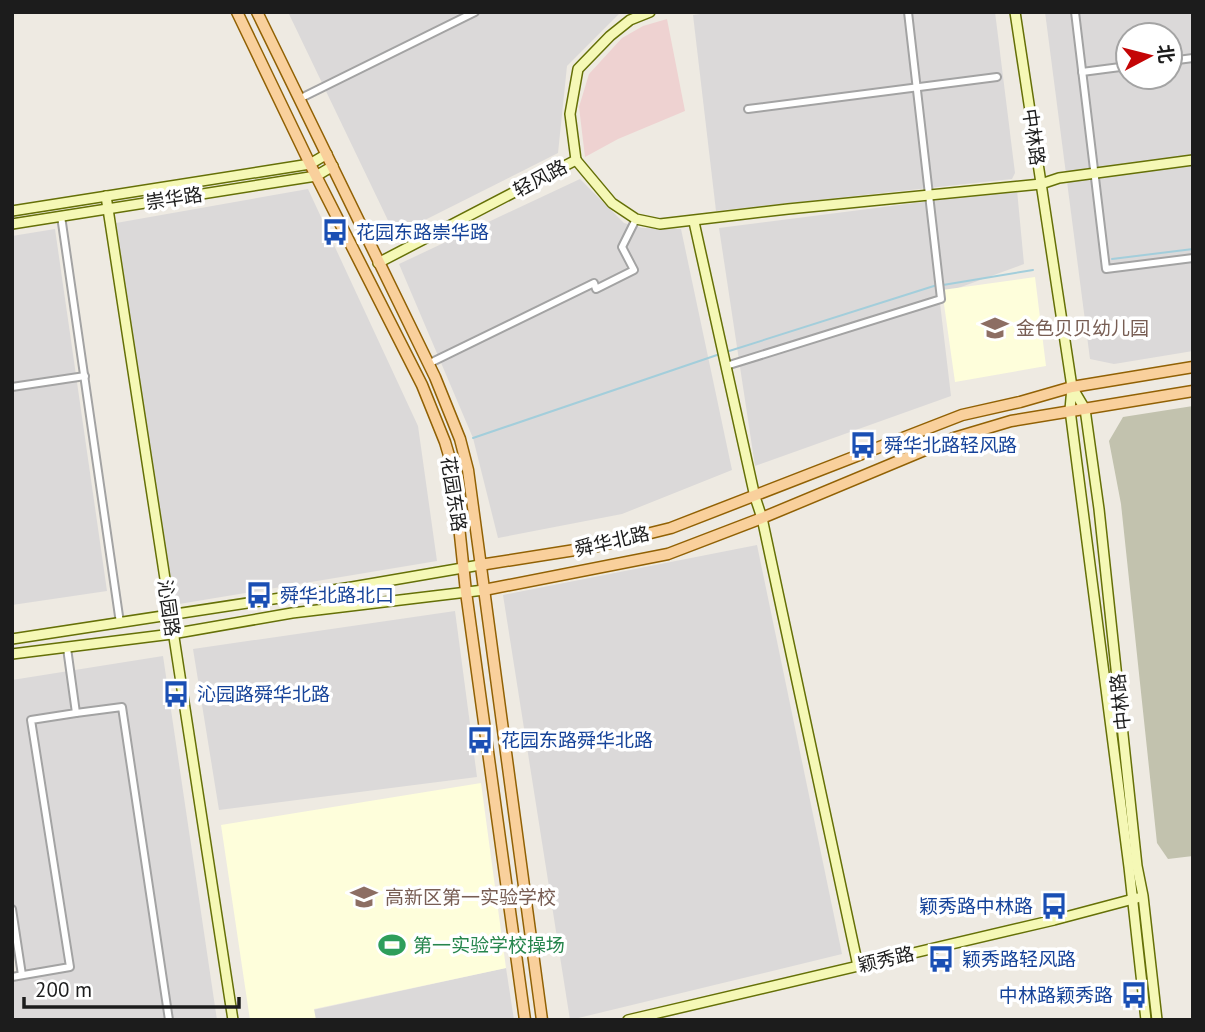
<svg xmlns="http://www.w3.org/2000/svg" width="1205" height="1032" viewBox="0 0 1205 1032" font-family="'PT Sans','Noto Sans SC',sans-serif">
<style>
.residential{fill:#dbd9d9;fill-rule:evenodd}
.commercial{fill:#eed2d1}
.education{fill:#fefedb}
.construction{fill:#c2c2ae}
.lines{fill:none;stroke-linecap:round;stroke-linejoin:round}
.stream{stroke:#a3cedb;stroke-width:2}
.street-casing{stroke:#a3a3a3;stroke-width:10}
.secondary-casing{stroke:#657007;stroke-width:12}
.primary-casing{stroke:#916104;stroke-width:13}
.street{stroke:#fff;stroke-width:6}
.secondary{stroke:#f5f8b6;stroke-width:9}
.primary{stroke:#f9d09c;stroke-width:10}
.labels{text-anchor:middle;dominant-baseline:central;stroke-width:7;stroke-linejoin:round;paint-order:stroke}
.street-label{font-size:19px;fill:#1c1c1c;stroke:#fff}
.transit-label{font-size:19px;fill:#164399;stroke:#fff;text-anchor:start}
.education-label{font-size:19px;fill:#785e54;stroke:#fff;text-anchor:start}
.leisure-label{font-size:19px;fill:#27864d;stroke:#fff;text-anchor:start}
</style>
<rect width="100%" height="100%" fill="#eeeae2"/>
<!-- residential -->
<g class="residential">
<polygon points="288,12 621,12 567,66 558,153 395,235"/>
<polygon points="714,12 995,12 1015,173 1012,179 716,211 693,15"/>
<path d="M1045,12H1193V351L1114,364L1090,359ZM1128,35H1170V77H1128Z"/>
<polygon points="580,179 624,223 642,228 681,229 732,470 622,514 498,538 473,438 399,264"/>
<polygon points="308,189 418,426 437,561 173,605 116,223"/>
<polygon points="1017,190 1024,264 939,295 951,396 755,466 719,228"/>
<polygon points="55,229 107,591 12,605 12,236"/>
<polygon points="757,545 842,954 570,1020 503,595"/>
<polygon points="455,611 477,777 219,810 193,649"/>
<polygon points="163,656 217,1020 12,1020 12,975 17,974 12,942 12,680"/>
<polygon points="506,968 514,1020 316,1020 313,1010"/>
</g>
<!-- commercial -->
<polygon class="commercial" points="667,19 685,111 618,139 585,157 579,107 589,74 622,38 643,26"/>
<!-- education -->
<g class="education">
<polygon points="1035,277 1046,366 955,382 942,290"/>
<polygon points="481,783 506,968 314,1009 316,1020 250,1020 221,825"/>
</g>
<!-- construction -->
<polygon class="construction" points="1193,406 1193,856 1168,859 1157,843 1121,504 1109,441 1123,417"/>
<g class="lines">
<!-- stream -->
<g class="stream">
<polyline points="1112,259 1193,249"/>
<polyline points="943,285 1033,270"/>
<polyline points="726,352 937,285"/>
<polyline points="473,438 720,354"/>
</g>
<defs>
<g id="street">
<polyline points="1075,12 1106,269 1193,258"/>
<polyline points="1170,61 1193,58"/>
<polyline points="1082,72 1128,66"/>
<polyline points="299,99 475,12"/>
<polyline points="748,109 997,77"/>
<polyline points="61,216 120,623"/>
<polyline points="428,364 594,283 596,289 634,270 622,247 636,219"/>
<polyline points="726,366 941,299 908,12"/>
<polyline points="12,387 85,376"/>
<polyline points="76,713 122,707 169,1020"/>
<polyline points="12,909 22,975"/>
<polyline points="12,977 70,967 31,720 76,713 67,648"/>
</g>
<g id="secondary">
<polyline points="1015,12 1072,387 1070,410 1129,867 1146,1020"/>
<polyline points="576,160 612,203 636,219 660,224 788,209 1041,184 1059,178 1193,160"/>
<polyline points="106,196 233,1020"/>
<polyline points="12,211 310,164 327,154"/>
<polyline points="694,222 755,497 762,518 858,966"/>
<polyline points="12,224 316,176 333,166"/>
<polyline points="378,263 576,160 570,114 578,69 610,36 630,20 650,12"/>
<polyline points="1072,387 1085,409 1099,509 1137,866 1143,896 1157,1020"/>
<polyline points="12,639 352,587 480,565"/>
<polyline points="12,654 172,634 292,613 484,590"/>
<polyline points="628,1020 1054,920 1137,898"/>
</g>
<g id="primary">
<polyline points="237,12 310,164 422,385 445,442 453,469 466,592 525,1020"/>
<polyline points="257,12 435,377 460,439 468,470 542,1020"/>
<polyline points="480,565 594,547 671,528 962,415 1020,402 1072,387 1193,367"/>
<polyline points="484,590 668,554 762,518 954,438 1011,421 1193,391"/>
</g>
</defs>
<!-- street casing -->
<use href="#street" class="street-casing"/>
<!-- secondary casing -->
<use href="#secondary" class="secondary-casing"/>
<!-- primary casing -->
<use href="#primary" class="primary-casing"/>
<!-- street -->
<use href="#street" class="street"/>
<!-- secondary -->
<use href="#secondary" class="secondary"/>
<!-- primary -->
<use href="#primary" class="primary"/>
</g>
<!-- icons -->
<defs>
<symbol id="bus-bare" viewBox="-9 -9 18 18"><path d="M-5-6H5V4H4V6H2V4H-2V6H-4V4H-5ZM-3.5-4V0h7V-4ZM-3.5 1.2v1.5H-2V1.2ZM2 1.2v1.5H3.5V1.2Z" fill="#1a4fb4" stroke="#fff" stroke-width="2.5" paint-order="stroke"/></symbol>
<symbol id="school-bare" viewBox="-9 -9 18 18"><path d="M0-5L7-2L0 1L-7-2ZM-4 1L0 2.5L4 1V4Q0 6-4 4Z" fill="#8d6e63" stroke="#fff" stroke-width="2.5" paint-order="stroke"/></symbol>
<symbol id="stadium-bare" viewBox="-9 -9 18 18"><path d="M0-5a6.5 5 0 1 0 0 10a6.5 5 0 1 0 0-10ZM-3.5-1.8h7v3.6h-7Z" fill="#2e9e5b" stroke="#fff" stroke-width="2.5" paint-order="stroke"/></symbol>
</defs>
<g fill-rule="evenodd">
<use href="#bus-bare" x="316" y="213" width="38" height="38"/>
<use href="#school-bare" x="976" y="309" width="38" height="38"/>
<use href="#bus-bare" x="844" y="426" width="38" height="38"/>
<use href="#bus-bare" x="240" y="576" width="38" height="38"/>
<use href="#bus-bare" x="157" y="675" width="38" height="38"/>
<use href="#bus-bare" x="461" y="721" width="38" height="38"/>
<use href="#school-bare" x="345" y="878" width="38" height="38"/>
<use href="#bus-bare" x="1035" y="887" width="38" height="38"/>
<use href="#stadium-bare" x="373" y="926" width="38" height="38"/>
<use href="#bus-bare" x="922" y="940" width="38" height="38"/>
<use href="#bus-bare" x="1115" y="976" width="38" height="38"/>
</g>
<g class="labels">
<!-- street labels -->
<g class="street-label">
<text transform="translate(1034 137) rotate(82)">中林路</text>
<text transform="translate(540 178) rotate(-28)">轻风路</text>
<text transform="translate(174 198) rotate(-9)">崇华路</text>
<text transform="translate(454 494) rotate(81)">花园东路</text>
<text transform="translate(612 541) rotate(-13)">舜华北路</text>
<text transform="translate(169 608) rotate(82)">沁园路</text>
<text transform="translate(1120 702) rotate(-96)">中林路</text>
<text transform="translate(886 959) rotate(-13)">颖秀路</text>
</g>
<!-- transit labels -->
<g class="transit-label">
<text x="356" y="232">花园东路崇华路</text>
<text x="884" y="445">舜华北路轻风路</text>
<text x="280" y="595">舜华北路北口</text>
<text x="197" y="694">沁园路舜华北路</text>
<text x="501" y="740">花园东路舜华北路</text>
<text x="1033" y="906" text-anchor="end">颖秀路中林路</text>
<text x="962" y="959">颖秀路轻风路</text>
<text x="1113" y="995" text-anchor="end">中林路颖秀路</text>
</g>
<!-- education labels -->
<g class="education-label">
<text x="1016" y="328">金色贝贝幼儿园</text>
<text x="385" y="897">高新区第一实验学校</text>
</g>
<!-- leisure labels -->
<g class="leisure-label">
<text x="413" y="945">第一实验学校操场</text>
</g>
</g>
<!-- border -->
<rect width="1205" height="1032" fill="none" stroke="#1c1c1c" stroke-width="28"/>
<!-- north arrow -->
<g transform="translate(1149 56) rotate(83)"><circle r="33" fill="#ffffff" stroke="#a4a4a4" stroke-width="2"/>
<path d="M0-5L12 26L0 18L-12 26Z" fill="#c40506"/>
<text y="-10" font-size="19" font-weight="bold" text-anchor="middle" fill="#1c1c1c">北</text>
</g>
<!-- scale -->
<path d="M24 997v10h215v-10" fill="none" stroke="#1c1c1c" stroke-width="3.5"/>
<text x="35" y="997" font-size="21" fill="#1c1c1c" stroke="#ffffff" stroke-width="5" paint-order="stroke">200 m</text>
</svg>
